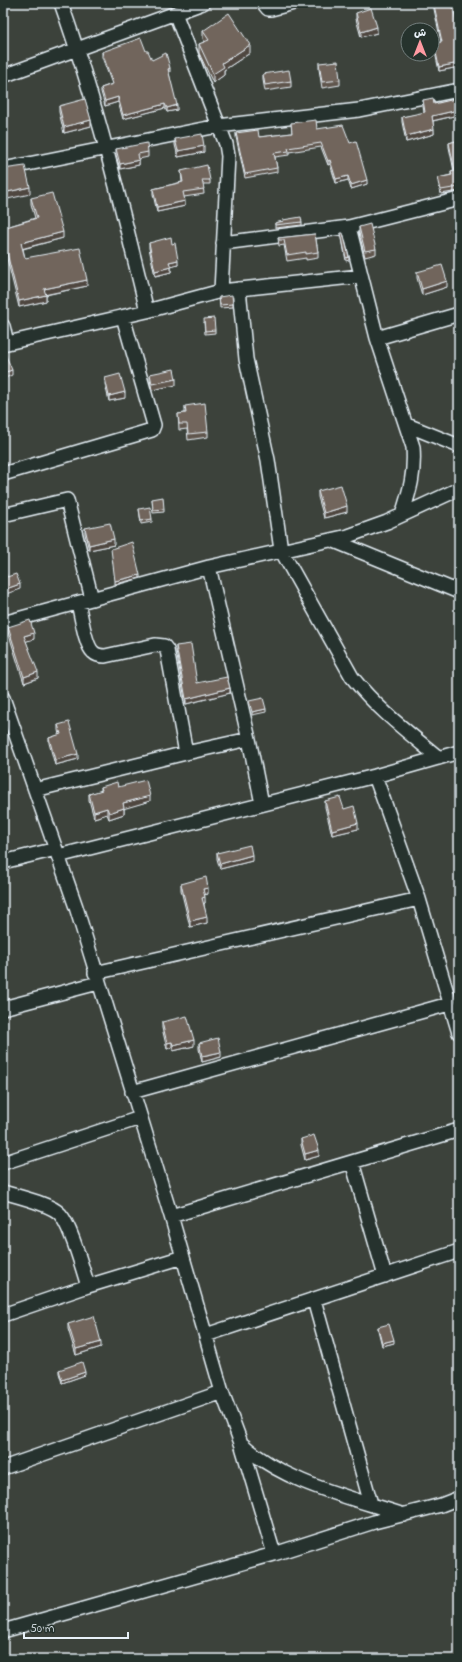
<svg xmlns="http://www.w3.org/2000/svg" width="462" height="1662" font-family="'Indie Flower','Playpen Sans Arabic',sans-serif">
<rect width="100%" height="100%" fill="#3c423b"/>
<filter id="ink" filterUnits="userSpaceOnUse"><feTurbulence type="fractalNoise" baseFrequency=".025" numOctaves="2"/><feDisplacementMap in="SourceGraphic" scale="8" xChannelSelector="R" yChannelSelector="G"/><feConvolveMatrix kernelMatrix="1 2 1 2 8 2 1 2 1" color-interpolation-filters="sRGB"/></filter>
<g filter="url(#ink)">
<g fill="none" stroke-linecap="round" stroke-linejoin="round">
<defs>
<path id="minor" d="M61 3C97 104 122 208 147 311
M263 3 268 9H271L294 3
M175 13 226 144 228 156 221 291
M3 76 203 3
M3 169 218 126 359 110 459 90
M349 227 377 338 413 447C415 474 410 490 402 515
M223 243 349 227 459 199
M239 289 246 359 268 460 281 550 352 677C377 709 409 733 439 758
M3 326 7 343
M377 338 459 314
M3 344 147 311 221 291 361 276
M407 425 459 446
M3 474 152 430 154 425 123 317
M3 515 67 500 92 599
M332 540 459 592
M209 567 249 739 262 804
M78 603C81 614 85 645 93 652 96 655 100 656 105 656L155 645 164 646 167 650 186 753
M3 623 209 567 348 536 387 522 459 489
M3 698 76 907 171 1216 222 1392 241 1443 274 1554
M375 776 419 899 459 1033
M35 790 186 753 249 739
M58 856 375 776 459 752
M3 862 56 849
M95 973 419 899
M3 1008 98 983
M132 1092 449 1004
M352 1162 385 1276
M3 1163 140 1118
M3 1192C17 1196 51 1204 60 1214 72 1228 82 1268 88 1286
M171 1216 459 1130
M314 1300 371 1504
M3 1315 88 1286 183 1257
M206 1335 459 1251
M241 1443C283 1483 350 1497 404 1515
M3 1468 222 1392
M3 1631 274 1554 374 1522 441 1505 459 1498"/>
</defs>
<!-- minor casing -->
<use href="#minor" stroke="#e8f1f8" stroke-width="16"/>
<!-- minor -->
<use href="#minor" stroke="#26332d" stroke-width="13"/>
</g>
<!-- wall -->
<path fill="#61574e" stroke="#e8f1f8" d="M332 3H347V4L333 7Z
M434 5 459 34V67L439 71 434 47V43L441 42 434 9Z
M356 13 377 33 361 37 356 19Z
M203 31 250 53 224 70V75L213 83 199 53V44L205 42 203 39Z
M146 51 152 60 170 72 169 73 177 110 167 112 165 108 123 119 118 102 105 106 101 92V88L112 84 102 57V52Z
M319 63 340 80V85L322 88 319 69Z
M263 74 291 81V87L265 91 263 80Z
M459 93V120L458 115 433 121 434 134 406 142 402 122V117L424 113 423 105V100L434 104 454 100V94Z
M59 106 91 126 64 133 59 112Z
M291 123 317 129 350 143 367 184 351 189 348 180 336 183 330 164 328 165 321 147 289 152V155L275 157 277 168V172L245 178 236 137V133L259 137 292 133Z
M175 139 204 152 178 157 175 145Z
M459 140V191L441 194 438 182V178L451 175V172L454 171 449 147V143Z
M116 149 148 152V157L139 159V165L120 169 116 155Z
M181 171 210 180V184H203L204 194 184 197 185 206 157 212 153 194V189L182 182Z
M31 198 63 238 23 249 25 258 87 286 46 295V301L19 307 3 243V228L35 218 31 204Z
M284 221 302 222V225L275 228V223Z
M359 227 376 249V254L365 257 359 233Z
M341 233 349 257V260L346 261Z
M315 234 318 252V258L306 260V258L287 261 284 245 279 246 278 238Z
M149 243 172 244 178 265 171 267V272L155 276 149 248Z
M417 272 447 287 422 295 417 278Z
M219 297 233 304V307L220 308Z
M204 322 215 330V333L205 334Z
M150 374 176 379V385L152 390 150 379Z
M105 378 125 398 109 401 105 384Z
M185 406 208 432V437L188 440 187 429 179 430 178 414 185 413Z
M318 491 347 512 324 518 318 497Z
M152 499 164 509V512L153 513Z
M139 509 152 519V522L141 524Z
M85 528 114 545 89 550 85 534Z
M8 627 34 639 26 641 38 678 24 683 8 632Z
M176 646 197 683 230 693 186 704 176 651Z
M58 725 78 759 55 765 49 743V738L59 735 58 730Z
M101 787H118L150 801 124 808V814L109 819 107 814 94 818 89 800V794L101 791Z
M325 801 344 809 358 829 332 835 325 807Z
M217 853 252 861 220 869 217 859Z
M181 884 208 894 204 895 205 903 204 904 207 923 190 927 181 890Z
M162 1022 194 1046 173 1051 172 1047 167 1049 162 1028Z
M199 1043 221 1057 202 1062 199 1049Z
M301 1139 319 1156 305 1160 301 1145Z
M68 1324 101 1347 76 1355 68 1329Z
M378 1327 394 1343 382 1346 378 1330Z
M59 1370 85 1375 62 1383 59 1373Z"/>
<!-- shaded-wall -->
<path fill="#4f4740" stroke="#e8f1f8" d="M377 27V33L361 37V32Z
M250 45V53L224 70V75L213 83V74L222 63Z
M459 63V67L439 71V67Z
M170 68V72L168 73V69Z
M118 97V102L105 106V101Z
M165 104V108L123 119V115Z
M177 105V110L167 112V108Z
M458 110V115L432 121V116Z
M91 120V126L64 133V127Z
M434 129V134L406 142V136Z
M204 146V152L178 157V151Z
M139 160V165L120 169V164Z
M330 160V164L328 165V161Z
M348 176V180L336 183V179Z
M367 180V184L351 189V185Z
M30 187V194L3 200V193Z
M185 201V206L157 212V207Z
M63 232V238L21 249V243Z
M178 260V265L169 267V262Z
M171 267V272L155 276V271Z
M87 280V286L44 295V289Z
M447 281V287L422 295V289Z
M46 295V301L19 307V301Z
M12 370V375L3 379V373Z
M125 392V398L109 401V396Z
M347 506V512L324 518V513Z
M114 539V545L89 550V545Z
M140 575V578L115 584V581Z
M20 584V589L3 595V590Z
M34 633V639L24 642V636Z
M38 672V678L24 683V677Z
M230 688V693L186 704V699Z
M266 709V712L252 715V712Z
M78 754V759L55 765V760Z
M150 796V801L123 809V803Z
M107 808V814L94 818V812Z
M124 808V814L109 819V813Z
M358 823V829L332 835V830Z
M252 855V861L220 869V864Z
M208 888V894L203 895V889Z
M205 897V903L202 904V898Z
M207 917V923L190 927V921Z
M194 1040V1046L173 1051V1045Z
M172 1042V1047L167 1049V1043Z
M221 1052V1057L202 1062V1056Z
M319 1150V1156L305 1160V1154Z
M394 1340V1343L382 1346V1343Z
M101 1342V1347L76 1355V1349Z
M85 1372V1375L62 1383V1380Z"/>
<!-- building -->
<path fill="#71655b" stroke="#e8f1f8" d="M441 3H452L459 34V63L439 67 434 43 442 42 434 5Z
M371 8 377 27 361 32 356 13Z
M229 13 250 45 222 63 224 67 213 74 199 44 209 40 203 31Z
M141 38 146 51H148L152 60 166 53 170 68 168 69 177 105 167 108 165 104 123 115 118 97 105 101 101 88 113 84 102 52Z
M338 61 340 80 322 82 319 63Z
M289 70 291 81 265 85 263 74Z
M459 93V115L458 110 432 116 434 129 406 136 402 117 425 112 423 100 433 98 434 104 455 99 454 94Z
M85 99 91 120 64 127 59 106Z
M316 120 317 129 343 125 350 143 356 141 367 180 351 185 348 176 336 179 330 160 328 161 321 143 288 148 289 151 274 153 277 168 245 174 236 133 258 130 259 137 292 133 291 123Z
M202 134 204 146 178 151 175 139Z
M459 140V187L441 190 438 178 452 175 451 172 455 171 449 143Z
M147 143 148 152 138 154 139 160 120 164 116 149Z
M207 165 210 180H202L204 189 183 192 185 201 157 207 153 189 183 182 181 171Z
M25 166 30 187 3 193V169Z
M52 193 63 232 21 243 25 258 80 248 87 280 44 289 46 295 19 301 3 237V228L37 218 31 198Z
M301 217 302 222 275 225V223L284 221 283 220Z
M370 224 376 249 365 251 359 227Z
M341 233H343L349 257 346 258Z
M315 234 318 252 306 254V252L287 255 284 240H279L278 238Z
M171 237 172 244 175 243 178 260 169 262 171 267 155 271 149 243Z
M442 265 447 281 422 289 417 272Z
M232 295 233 304 220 305 219 297Z
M214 318 215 330 205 331 204 319Z
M3 351H4L12 370 3 373Z
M174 369 176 379 152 384 150 374Z
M120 374 125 392 109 396 105 378Z
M205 403 208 432 188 434 187 424H179L178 414 186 413 185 406Z
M341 485 347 506 324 513 318 491Z
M163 497 164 509 153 510 152 499Z
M150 507 152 519 141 521 139 509Z
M110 523 114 539 89 545 85 528Z
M132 542 140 575 115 581 111 549Z
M6 574 7 577 16 574 20 584 3 590V576Z
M30 620 34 633 24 636 38 672 24 677 8 627Z
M191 644 197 683 227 677 230 688 186 699 176 646Z
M263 698 266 709 252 712 249 701Z
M69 722 78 754 55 760 49 738 61 734 58 725Z
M146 780 150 796 123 803 124 808 109 813 107 808 94 812 89 794 102 790 101 787 117 782 118 787Z
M340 797 344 809 354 806 358 823 332 830 325 801Z
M250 845 252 855 220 864 217 853Z
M206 877 208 888 203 889 205 897 202 898 207 917 190 921 181 884Z
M187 1016 194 1040 173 1045 172 1042 167 1043 162 1022Z
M218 1038 221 1052 202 1056 199 1043Z
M314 1135 319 1150 305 1154 301 1139Z
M94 1316 101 1342 76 1349 68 1324Z
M389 1324 394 1340 382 1343 378 1327Z
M82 1362 85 1372 62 1380 59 1370Z"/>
</g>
<!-- margin -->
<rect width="462" height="1662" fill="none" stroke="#26332d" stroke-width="16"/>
<rect x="8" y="8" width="446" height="1646" fill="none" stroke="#e8f1f8" stroke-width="1.5" filter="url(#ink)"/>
<!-- north arrow -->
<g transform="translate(420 42)"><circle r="19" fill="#26332d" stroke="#747f7e"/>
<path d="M0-3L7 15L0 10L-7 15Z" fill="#ff9aa2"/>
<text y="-6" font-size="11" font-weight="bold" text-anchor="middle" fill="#e8f1f8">ش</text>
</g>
<!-- scale -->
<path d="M24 1632v6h104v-6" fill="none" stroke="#e8f1f8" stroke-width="2"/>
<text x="30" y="1632" font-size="12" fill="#e8f1f8" stroke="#26332d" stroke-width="3" paint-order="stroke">50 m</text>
</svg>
